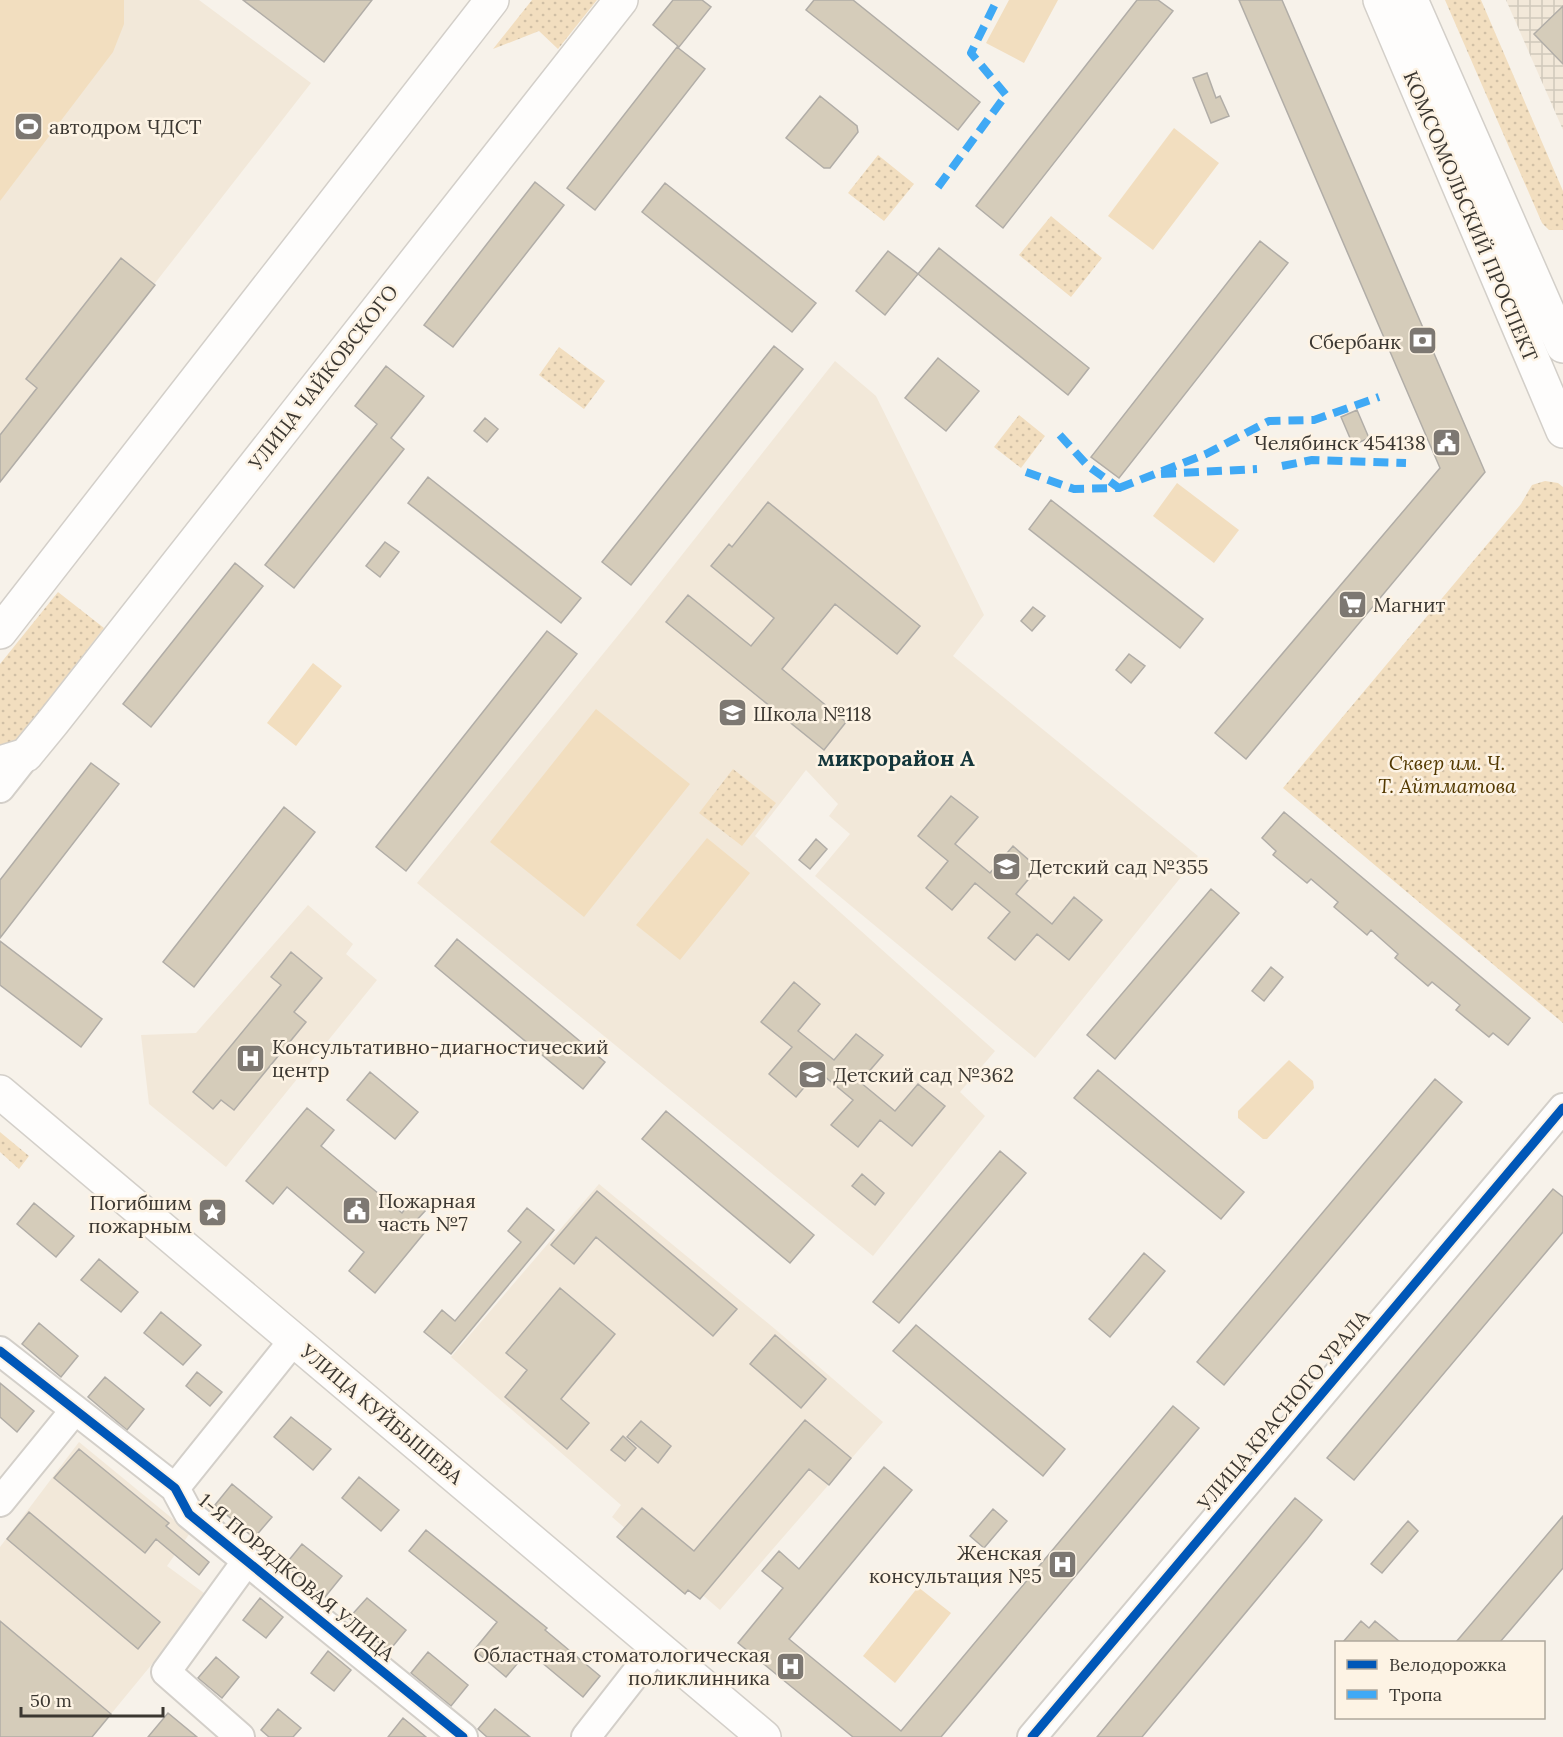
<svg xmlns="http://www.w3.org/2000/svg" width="1563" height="1737" font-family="Lora,serif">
<defs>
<pattern id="industrial-grid" width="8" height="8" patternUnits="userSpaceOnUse" patternTransform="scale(1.5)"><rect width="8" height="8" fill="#f2e8d9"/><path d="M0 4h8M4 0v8" fill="none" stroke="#d0c8bb"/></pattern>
<pattern id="green-dots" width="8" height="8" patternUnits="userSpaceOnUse" patternTransform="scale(1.5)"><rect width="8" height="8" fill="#f2debf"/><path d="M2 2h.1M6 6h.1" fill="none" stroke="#d0bfa5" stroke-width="1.8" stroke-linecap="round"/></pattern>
</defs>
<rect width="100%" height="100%" fill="#f7f2ea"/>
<!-- built -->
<path fill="#f2e8d9" d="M0 0H199L311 83 0 482Z
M835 361 876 396 984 615 953 656 1198 856 1035 1058 815 876 850 834 829 816 838 804 806 770 755 836 995 1051 960 1092 985 1116 873 1256 417 883 633 617Z
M308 905 353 944 346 954 377 980 226 1167 149 1104 141 1035 196 1033Z
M599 1184 775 1329 883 1422 720 1610 612 1517 621 1505 451 1357Z
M79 1442 190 1533 167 1566 208 1596 111 1714 0 1621V1547Z"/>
<!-- industrial -->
<path fill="url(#industrial-grid)" d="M1506 0H1563V130Z"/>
<!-- green -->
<path fill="url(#green-dots)" d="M532 0H597L558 49 539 31 493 49Z
M1445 0H1481L1563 191V230H1549L1542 223Z
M878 155 914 184 884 221 848 193Z
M1051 216 1102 258 1071 297 1019 255Z
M559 347 605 381 584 409 539 375Z
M1019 415 1045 436 1021 468 994 447Z
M1545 481 1558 483 1563 487V1023L1283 788 1521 504 1532 485Z
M58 592 104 628 15 743 0 747V664Z
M733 769 776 803 742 846 699 813Z
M0 1132 29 1156 19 1169 0 1152Z"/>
<!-- pitch -->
<path fill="#f2debf" d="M0 0H124V24L113 52 0 201Z
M1009 0H1058L1024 63 986 43Z
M1174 128 1219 163 1153 250 1108 216Z
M1177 483 1239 530 1214 563 1153 516Z
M313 663 342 686 296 746 267 723Z
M596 709 690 784 584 917 490 842Z
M707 838 750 873 680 960 636 925Z
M1289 1060 1313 1081 1314 1088 1267 1139H1263L1238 1118V1111Z
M918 1587 951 1613 895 1683 863 1656Z"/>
<!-- building -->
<path fill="#d5ccba" stroke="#b1ada7" stroke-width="1.5" d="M243 0H372L324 62Z
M673 0H702L711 7 679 47 653 25Z
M814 0H853L980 102 958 130 806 10Z
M1137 0H1158L1173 11 1003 228 976 206Z
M1239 0H1282L1485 472 1246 759 1215 733 1440 468Z
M1563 6V64L1534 34Z
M677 47 705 69 595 210 567 188Z
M1207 73 1216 98 1220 96 1229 116 1211 123 1193 78Z
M820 96 857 126 858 132 830 168H824L786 138Z
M535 182 564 205 453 347 424 325Z
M665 183 816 303 792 332 642 212Z
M1260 241 1288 263 1119 478 1091 457Z
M939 248 1089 368 1068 395 918 274Z
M888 251 918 274 885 315 856 291Z
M121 258 155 285 0 482V435L37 388 26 379Z
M774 346 803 369 631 585 602 562Z
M938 358 979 391 946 431 905 398Z
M386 366 424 396 391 438 404 449 294 588 265 565 377 424 355 406Z
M1357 410 1369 438 1353 445 1341 417Z
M485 418 498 429 487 442 474 431Z
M428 477 581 598 561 623 408 503Z
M1051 500 1203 619 1180 648 1029 529Z
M768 502 920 626 897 654 835 604 782 669 846 722 824 750 666 622 688 595 751 646 774 618 711 566 729 544 732 547Z
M385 542 399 552 380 577 366 566Z
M235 563 263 586 151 727 123 704Z
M1033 607 1045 616 1032 631 1021 621Z
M547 631 577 654 406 871 376 847Z
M1129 654 1145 666 1131 683 1116 670Z
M91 763 119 784 0 938V880Z
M951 796 978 817 955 844 990 873 1013 846 1038 868 1016 894 1052 924 1074 897 1102 920 1069 960 1037 934 1015 960 988 938 1010 912 975 883 952 910 926 888 948 861 918 836Z
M284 807 315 832 194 987 163 962Z
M1284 812 1530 1018 1508 1045 1493 1033 1489 1037 1456 1010 1460 1005 1432 982 1428 986 1395 958 1398 954 1371 930 1367 935 1334 907 1338 902 1311 879 1307 883 1273 855 1276 851 1262 838Z
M816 839 827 849 810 869 799 860Z
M1211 889 1239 913 1115 1059 1087 1035Z
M457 939 605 1062 583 1089 435 966Z
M0 941 102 1019 81 1047 0 985Z
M291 952 322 978 294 1012 306 1022 234 1110 221 1100 213 1109 193 1092 281 985 271 977Z
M1271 967 1283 977 1264 1001 1252 991Z
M794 982 820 1004 798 1031 834 1060 856 1034 883 1055 860 1082 895 1111 918 1084 945 1106 912 1146 880 1120 858 1147 831 1125 853 1100 818 1071 796 1097 769 1074 792 1047 761 1022Z
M1098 1070 1244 1192 1221 1219 1074 1098Z
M370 1072 418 1112 395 1139 347 1100Z
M1435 1079 1462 1102 1224 1385 1197 1362Z
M307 1108 334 1130 321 1146 402 1213 412 1200 425 1211 414 1223 425 1232 375 1293 349 1271 364 1252 287 1187 273 1204 246 1181Z
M666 1111 814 1235 790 1263 642 1139Z
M1000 1151 1026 1173 899 1323 873 1302Z
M862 1174 884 1193 875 1205 852 1186Z
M1553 1189 1563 1197V1232L1354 1480 1327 1458Z
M597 1191 737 1309 713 1336 596 1237 574 1264 551 1245Z
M34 1203 74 1236 56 1257 17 1224Z
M527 1208 554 1230 451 1354 424 1332 442 1310 455 1321 521 1242 508 1231Z
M1144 1253 1165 1271 1110 1337 1089 1319Z
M99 1259 138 1292 121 1312 81 1280Z
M560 1288 615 1334 561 1399 589 1423 567 1449 505 1397 527 1370 506 1353Z
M161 1312 201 1345 183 1365 144 1333Z
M39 1323 78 1356 61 1377 22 1344Z
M916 1325 1065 1449 1043 1476 893 1351Z
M775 1335 826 1379 801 1408 750 1364Z
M197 1372 222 1392 210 1406 186 1386Z
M105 1377 144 1409 127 1430 88 1397Z
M0 1383 34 1411 17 1432 0 1417Z
M1173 1406 1199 1428 941 1737H853L738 1643 783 1588 762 1571 779 1551 799 1569 884 1467 912 1490 789 1639 901 1731Z
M291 1417 331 1449 313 1470 274 1437Z
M805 1420 851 1458 829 1485 809 1469 700 1599 688 1590 685 1594 617 1537 642 1508 694 1551Z
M641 1421 671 1446 658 1463 627 1437Z
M623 1436 636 1448 625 1461 611 1450Z
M79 1449 169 1523 166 1526 209 1562 199 1575 156 1539 145 1553 54 1478Z
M359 1477 399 1510 381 1531 342 1498Z
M232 1484 272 1517 254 1538 215 1505Z
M1295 1498 1322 1520 1307 1539 1142 1737H1097Z
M993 1509 1007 1521 984 1548 970 1536Z
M29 1512 160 1622 138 1649 7 1539Z
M1563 1516V1568L1512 1628 1500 1642H1456Z
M1408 1521 1418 1531 1382 1573 1371 1564Z
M426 1530 547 1628 545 1630 600 1676 583 1697 528 1651 506 1677 474 1650 497 1622 409 1551Z
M302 1544 342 1576 325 1597 285 1565Z
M260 1598 283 1617 266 1638 243 1620Z
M367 1598 406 1630 389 1651 349 1618Z
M0 1621 111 1714 92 1737H0Z
M1361 1621 1369 1628 1375 1621 1400 1642H1343Z
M328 1651 351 1670 334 1691 311 1673Z
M428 1652 468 1685 451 1706 411 1673Z
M216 1657 239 1677 222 1698 198 1678Z
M278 1709 301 1728 293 1737H269L261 1730Z
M495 1709 530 1737H487L478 1729Z
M168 1713 197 1737H148Z
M403 1718 426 1737H388Z"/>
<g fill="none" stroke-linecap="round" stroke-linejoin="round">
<defs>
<path id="minor" d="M0 788 26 755
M0 1351 175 1488 189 1514 463 1737
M175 1488 285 1351
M0 1502 74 1411
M240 1737 166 1672 246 1562
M586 1737 647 1659
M1032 1737 1563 1108"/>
<path id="major" d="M1380 0 1563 431
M1411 0 1563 346
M0 632 492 0
M0 763 26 755 53 722 621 0
M0 1092 764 1737"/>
</defs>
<!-- minor casing -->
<use href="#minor" stroke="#d3cfc9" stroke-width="32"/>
<!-- major casing -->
<use href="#major" stroke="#d3cfc9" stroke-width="36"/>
<!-- minor -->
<use href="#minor" stroke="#fefdfc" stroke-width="28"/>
<!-- major -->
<use href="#major" stroke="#fefdfc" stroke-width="33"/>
<!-- quiet -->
<path stroke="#3fa9f5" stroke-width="8" stroke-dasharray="15 8" stroke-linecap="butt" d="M938 187 1006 95 971 53 997 0
M1282 466 1312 460 1406 463
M1026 472 1074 489 1119 488 1088 466 1057 432
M1161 474 1257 469
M1119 488 1206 454 1269 421 1314 420 1379 397"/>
<defs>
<path id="cycleway" d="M0 1351 175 1488 189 1514 463 1737
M1032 1737 1563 1108"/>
</defs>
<!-- cycleway casing -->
<use href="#cycleway" stroke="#fdf3e4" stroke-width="13"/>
<!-- cycleway -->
<use href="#cycleway" stroke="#0057b8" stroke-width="9"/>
</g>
<!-- icons -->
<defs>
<symbol id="stadium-square" viewBox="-11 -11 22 22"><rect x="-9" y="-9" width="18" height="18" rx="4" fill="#7d7872" stroke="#fdf3e4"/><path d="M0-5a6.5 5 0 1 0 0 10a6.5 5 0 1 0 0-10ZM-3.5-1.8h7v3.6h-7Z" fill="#fff"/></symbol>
<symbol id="bank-square" viewBox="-11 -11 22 22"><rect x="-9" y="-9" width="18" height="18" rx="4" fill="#7d7872" stroke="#fdf3e4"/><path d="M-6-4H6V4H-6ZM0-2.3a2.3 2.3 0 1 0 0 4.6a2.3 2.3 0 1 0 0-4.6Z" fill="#fff"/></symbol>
<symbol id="civic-square" viewBox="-11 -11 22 22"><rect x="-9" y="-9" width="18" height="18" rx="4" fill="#7d7872" stroke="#fdf3e4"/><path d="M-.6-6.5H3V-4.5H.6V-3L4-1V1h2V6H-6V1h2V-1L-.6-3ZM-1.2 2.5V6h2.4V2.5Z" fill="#fff"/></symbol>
<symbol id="supermarket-square" viewBox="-11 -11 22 22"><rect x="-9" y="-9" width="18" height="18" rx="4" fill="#7d7872" stroke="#fdf3e4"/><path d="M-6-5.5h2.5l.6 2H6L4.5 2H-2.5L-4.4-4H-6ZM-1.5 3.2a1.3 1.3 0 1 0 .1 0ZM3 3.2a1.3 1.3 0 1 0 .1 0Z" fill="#fff"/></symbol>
<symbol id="school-square" viewBox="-11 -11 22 22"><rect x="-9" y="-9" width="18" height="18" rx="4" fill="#7d7872" stroke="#fdf3e4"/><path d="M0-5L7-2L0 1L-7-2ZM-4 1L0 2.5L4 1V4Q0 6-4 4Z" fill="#fff"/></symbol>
<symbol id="hospital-square" viewBox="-11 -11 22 22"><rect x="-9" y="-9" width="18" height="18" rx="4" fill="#7d7872" stroke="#fdf3e4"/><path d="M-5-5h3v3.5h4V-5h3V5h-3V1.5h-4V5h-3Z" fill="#fff"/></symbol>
<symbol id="sight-square" viewBox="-11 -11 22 22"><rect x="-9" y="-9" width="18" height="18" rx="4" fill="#7d7872" stroke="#fdf3e4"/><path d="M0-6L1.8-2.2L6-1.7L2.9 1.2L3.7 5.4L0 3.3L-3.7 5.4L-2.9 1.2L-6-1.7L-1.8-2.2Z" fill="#fff"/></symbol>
</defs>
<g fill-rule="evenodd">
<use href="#stadium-square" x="12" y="110" width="33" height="33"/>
<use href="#bank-square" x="1406" y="324" width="33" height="33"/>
<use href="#civic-square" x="1430" y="426" width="33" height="33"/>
<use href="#supermarket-square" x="1336" y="588" width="33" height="33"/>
<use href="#school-square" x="716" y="696" width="33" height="33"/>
<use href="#school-square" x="990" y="850" width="33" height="33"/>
<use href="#hospital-square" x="234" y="1042" width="33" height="33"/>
<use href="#school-square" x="796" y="1058" width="33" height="33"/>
<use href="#civic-square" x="340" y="1194" width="33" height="33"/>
<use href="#sight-square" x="196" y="1196" width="33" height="33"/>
<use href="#hospital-square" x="1046" y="1548" width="33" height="33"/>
<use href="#hospital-square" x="774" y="1650" width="33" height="33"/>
</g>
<g text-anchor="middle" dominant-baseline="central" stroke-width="5" stroke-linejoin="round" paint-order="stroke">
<!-- poi labels -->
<g font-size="20" fill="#3b3731" stroke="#fdf3e4" text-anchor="start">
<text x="49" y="126">автодром ЧДСТ</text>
<text x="1401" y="341" text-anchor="end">Сбербанк</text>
<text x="1426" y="442" text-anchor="end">Челябинск 454138</text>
<text x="1373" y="604">Магнит</text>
<text x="753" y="713">Школа №118</text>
<text x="1028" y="866">Детский сад №355</text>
<text x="272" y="1046">Консультативно-диагностический<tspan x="272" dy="23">центр</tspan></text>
<text x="833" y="1074">Детский сад №362</text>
<text x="378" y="1200">Пожарная<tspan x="378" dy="23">часть №7</tspan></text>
<text x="192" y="1202" text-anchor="end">Погибшим<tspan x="192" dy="23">пожарным</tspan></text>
<text x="1042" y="1552" text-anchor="end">Женская<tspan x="1042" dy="23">консультация №5</tspan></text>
<text x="770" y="1654" text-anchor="end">Областная стоматологическая<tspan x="770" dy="23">поликлинника</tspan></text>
</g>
<!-- street labels -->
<g font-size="20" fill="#3b3731" stroke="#fdf3e4">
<text transform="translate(1471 216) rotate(67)">КОМСОМОЛЬСКИЙ ПРОСПЕКТ</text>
<text transform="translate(323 377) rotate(-52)">УЛИЦА ЧАЙКОВСКОГО</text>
<text transform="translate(1283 1410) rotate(-50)">УЛИЦА КРАСНОГО УРАЛА</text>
<text transform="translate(382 1414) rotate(40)">УЛИЦА КУЙБЫШЕВА</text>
<text transform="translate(297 1577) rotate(40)">1-Я ПОРЯДКОВАЯ УЛИЦА</text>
</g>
<!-- park labels -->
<g font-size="20" font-style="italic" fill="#533900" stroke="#fdf3e4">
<text x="1447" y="762">Сквер им. Ч.<tspan x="1447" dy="23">Т. Айтматова</tspan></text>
</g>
<!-- quarter labels -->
<g font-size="22" font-weight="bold" fill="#14363b" stroke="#fdf3e4">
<text x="896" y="758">микрорайон А</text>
</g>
</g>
<!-- legend -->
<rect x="1335" y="1641" width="210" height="78" fill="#fdf3e4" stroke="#afa89c" stroke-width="1.5"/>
<rect x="1347" y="1660" width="30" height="9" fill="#0057b8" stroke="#afa89c" stroke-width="1.5"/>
<text x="1389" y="1671" font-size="18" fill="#3b3731">Велодорожка</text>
<rect x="1347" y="1690" width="30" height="9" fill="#3fa9f5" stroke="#afa89c" stroke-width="1.5"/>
<text x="1389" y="1701" font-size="18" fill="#3b3731">Тропа</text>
<!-- scale -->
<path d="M21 1707v9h142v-9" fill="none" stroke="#3b3731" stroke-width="3"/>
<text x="30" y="1707" font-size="18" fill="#3b3731" stroke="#fdf3e4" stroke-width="4.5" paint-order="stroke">50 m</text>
</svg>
